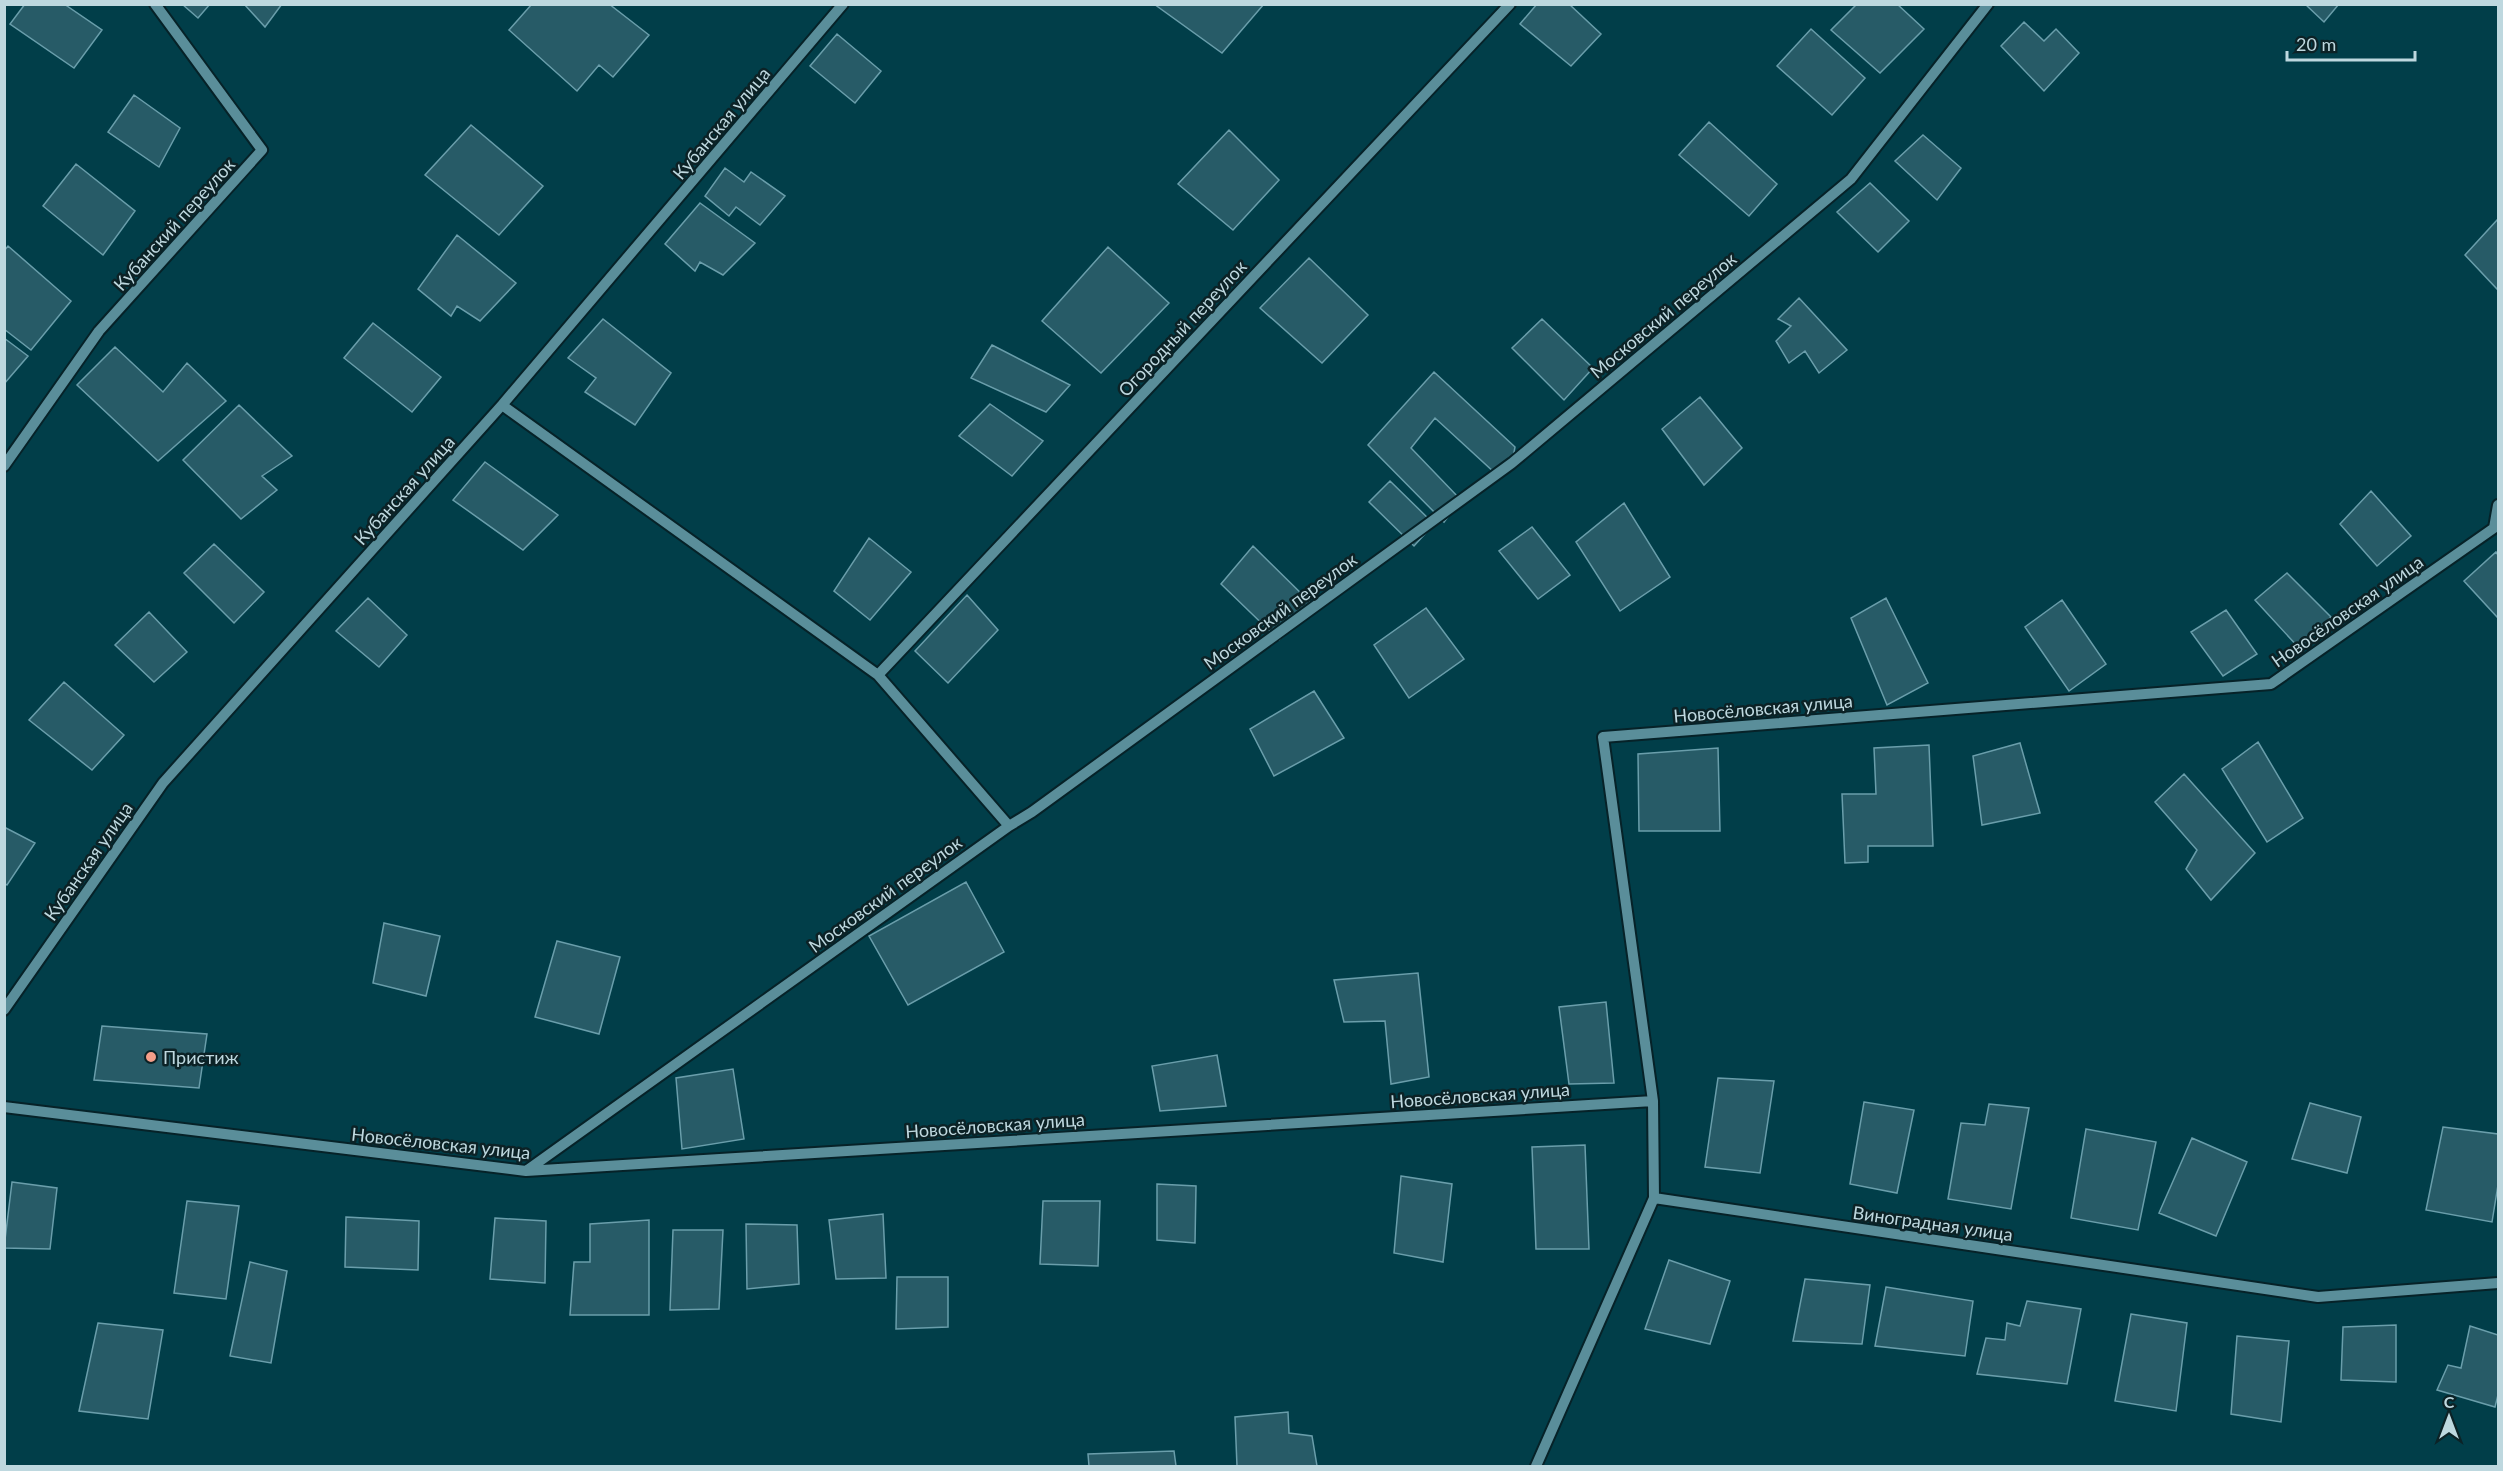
<svg xmlns="http://www.w3.org/2000/svg" width="2503" height="1471" font-family="Lato,sans-serif">
<rect width="100%" height="100%" fill="#013e49"/>
<!-- building -->
<path fill="#275b67" stroke="#6a9eab" stroke-width="1.5" d="M25 4H64L102 30 74 68 10 24Z
M182 4H210L198 18Z
M244 4H282L265 27Z
M532 4H609L649 35 613 77 599 65 577 91 509 30Z
M1154 4H1264L1222 53Z
M1537 4H1569L1601 34 1571 66 1520 24Z
M1857 4H1897L1924 29 1880 73 1831 30Z
M2305 4H2339L2324 22Z
M2024 22 2044 41 2056 29 2079 53 2044 91 2001 46Z
M1811 29 1865 78 1832 115 1777 66Z
M837 34 881 71 855 103 810 66Z
M134 95 180 128 159 167 108 132Z
M1709 122 1777 184 1749 216 1679 155Z
M471 125 543 186 499 235 425 175Z
M1229 130 1279 180 1233 230 1178 184Z
M1923 135 1961 168 1937 200 1895 161Z
M76 164 135 211 103 255 43 206Z
M725 168 744 182 751 172 785 196 760 225 736 207 729 216 705 196Z
M1870 183 1909 221 1878 252 1837 212Z
M700 203 755 243 723 275 700 262 695 271 665 244Z
M2498 219V290L2465 255Z
M457 235 516 283 480 321 457 306 451 316 418 289Z
M8 246 71 301 31 350 4 329V251Z
M1108 247 1169 303 1101 373 1042 321Z
M1309 258 1368 315 1322 363 1260 308Z
M1799 298 1847 350 1819 373 1805 351 1789 363 1776 341 1791 326 1778 319Z
M603 319 671 373 635 425 585 392 596 378 568 358Z
M1542 319 1593 368 1564 400 1512 348Z
M373 323 441 377 412 412 344 358Z
M4 338 28 356 4 384Z
M992 345 1070 385 1046 412 971 378Z
M115 347 163 392 187 363 226 401 158 461 77 385Z
M1434 372 1515 447 1512 463 1495 473 1435 418 1411 448 1461 500 1444 522 1368 445Z
M1700 397 1742 448 1704 485 1662 429Z
M990 404 1043 441 1012 476 959 436Z
M239 405 292 456 262 476 277 490 241 519 183 460Z
M485 462 558 515 523 550 453 500Z
M1390 481 1434 524 1414 546 1369 502Z
M2371 491 2411 536 2377 566 2340 524Z
M1624 503 1670 577 1620 611 1576 542Z
M1532 527 1570 575 1538 599 1499 551Z
M869 538 911 572 870 620 834 591Z
M214 544 264 592 234 623 184 573Z
M1253 546 1316 608 1279 640 1221 584Z
M2496 552 2498 555V618L2464 581Z
M2287 573 2331 617 2299 648 2255 600Z
M967 595 998 630 948 683 915 651Z
M368 598 407 635 379 667 336 631Z
M1886 598 1928 683 1887 705 1851 618Z
M2062 600 2106 664 2069 691 2025 627Z
M1426 608 1464 659 1409 698 1374 645Z
M2226 610 2257 654 2223 676 2191 632Z
M149 612 187 652 154 682 115 645Z
M64 682 124 735 92 770 29 720Z
M1314 691 1344 738 1274 776 1250 729Z
M2258 742 2303 818 2267 842 2222 769Z
M2020 743 2040 813 1982 825 1973 756Z
M1929 745 1933 846H1868V862L1845 863 1842 794H1876L1874 748Z
M1718 748 1720 831H1639L1638 754Z
M2184 774 2255 853 2211 900 2186 869 2197 850 2155 802Z
M4 827 35 843 7 885 4 883Z
M966 882 1004 952 908 1005 869 936Z
M384 923 440 936 426 996 373 983Z
M557 941 620 957 599 1034 535 1017Z
M1418 973 1429 1077 1391 1084 1385 1021 1344 1022 1334 980Z
M1606 1002 1614 1083 1569 1084 1559 1007Z
M102 1026 207 1034 199 1088 94 1080Z
M1217 1055 1226 1106 1160 1111 1152 1066Z
M733 1069 744 1139 682 1149 676 1078Z
M1718 1078 1774 1081 1760 1173 1705 1167Z
M1864 1102 1914 1110 1897 1193 1850 1184Z
M2310 1103 2361 1117 2347 1173 2292 1159Z
M1989 1104 2029 1108 2011 1209 1948 1199 1961 1123 1985 1125Z
M2443 1127 2498 1134V1185L2492 1222 2426 1210Z
M2086 1129 2156 1142 2138 1230 2071 1218Z
M2192 1138 2247 1162 2216 1236 2159 1213Z
M1585 1145 1589 1249H1536L1532 1147Z
M1401 1176 1452 1184 1443 1262 1394 1253Z
M12 1182 57 1188 50 1249 4 1248Z
M1157 1184 1196 1186 1195 1243 1157 1240Z
M187 1201 239 1206 226 1299 174 1293Z
M1043 1201H1100L1098 1266 1040 1264Z
M883 1214 886 1278 836 1279 829 1220Z
M346 1217 419 1221 418 1270 345 1267Z
M495 1218 546 1221 545 1283 490 1279Z
M649 1220V1315H570L574 1262H590V1224Z
M746 1224 797 1225 799 1284 747 1289Z
M673 1230H723L719 1309 670 1310Z
M1669 1260 1730 1281 1710 1344 1645 1329Z
M250 1262 287 1271 271 1363 230 1356Z
M897 1277H948V1327L896 1329Z
M1805 1279 1870 1285 1862 1344 1793 1341Z
M1886 1287 1973 1301 1965 1356 1875 1346Z
M2027 1301 2081 1309 2067 1384 1977 1374 1986 1338 2005 1340 2007 1323 2020 1326Z
M2131 1314 2187 1323 2176 1411 2115 1401Z
M98 1323 163 1330 148 1419 79 1411Z
M2396 1325V1382L2341 1380 2343 1327Z
M2470 1326 2498 1335V1395L2495 1407 2437 1390 2448 1365 2461 1368Z
M2237 1336 2289 1341 2281 1422 2231 1414Z
M1288 1412 1289 1433 1312 1436 1317 1466H1237L1235 1417Z
M1174 1451 1176 1466H1089L1088 1454Z"/>
<g fill="none" stroke-linecap="round" stroke-linejoin="round">
<defs>
<path id="minor" d="M502 405 878 675 1009 826
M4 466 99 331 262 150 155 4
M2494 528 2498 505
M878 675 1510 4
M4 1010 163 783 502 405 843 4
M4 1107 526 1171 1653 1101 1603 737 2271 684 2494 528
M526 1171 1009 826 1032 812 1512 463 1851 179 1988 4
M1654 1198 2318 1297 2498 1283
M1536 1466 1654 1198 1653 1101"/>
</defs>
<!-- minor casing -->
<use href="#minor" stroke="#062228" stroke-width="14"/>
<!-- minor -->
<use href="#minor" stroke="#5a8e9a" stroke-width="10"/>
</g>
<!-- markers -->
<circle fill="#f49e89" stroke="#0c2226" stroke-width="2" cx="151" cy="1057" r="6"/>
<g text-anchor="middle" dominant-baseline="central" stroke-width="5" stroke-linejoin="round" paint-order="stroke">
<!-- street labels -->
<g font-size="18" fill="#bed8df" stroke="#0c2226">
<text transform="translate(721 123) rotate(-50)">Кубанская улица</text>
<text transform="translate(174 224) rotate(-48)">Кубанский переулок</text>
<text transform="translate(1663 315) rotate(-40)">Московский переулок</text>
<text transform="translate(1182 328) rotate(-47)">Огородный переулок</text>
<text transform="translate(404 490) rotate(-48)">Кубанская улица</text>
<text transform="translate(1280 611) rotate(-36)">Московский переулок</text>
<text transform="translate(2347 611) rotate(-35)">Новосёловская улица</text>
<text transform="translate(1763 708) rotate(-5)">Новосёловская улица</text>
<text transform="translate(88 861) rotate(-55)">Кубанская улица</text>
<text transform="translate(885 894) rotate(-36)">Московский переулок</text>
<text transform="translate(1480 1095) rotate(-4)">Новосёловская улица</text>
<text transform="translate(995 1125) rotate(-4)">Новосёловская улица</text>
<text transform="translate(441 1143) rotate(6)">Новосёловская улица</text>
<text transform="translate(1933 1223) rotate(8)">Виноградная улица</text>
</g>
<!-- poi labels -->
<g font-size="18" fill="#bed8df" stroke="#0c2226" text-anchor="start">
<text x="163" y="1057">Пристиж</text>
</g>
</g>
<!-- border -->
<rect width="2503" height="1471" fill="none" stroke="#bed8df" stroke-width="12"/>
<!-- north arrow -->
<g transform="translate(2449 1417)" stroke="#0c2226" stroke-width="4.5" paint-order="stroke">
<path d="M0-4.5L10 22L0 15L-10 22Z" fill="#bed8df"/>
<text y="-9" font-size="16" font-weight="bold" text-anchor="middle" fill="#bed8df">С</text>
</g>
<!-- scale -->
<path d="M2287 51v9h128v-9" fill="none" stroke="#bed8df" stroke-width="3"/>
<text x="2296" y="51" font-size="18" fill="#bed8df" stroke="#0c2226" stroke-width="4.5" paint-order="stroke">20 m</text>
</svg>
